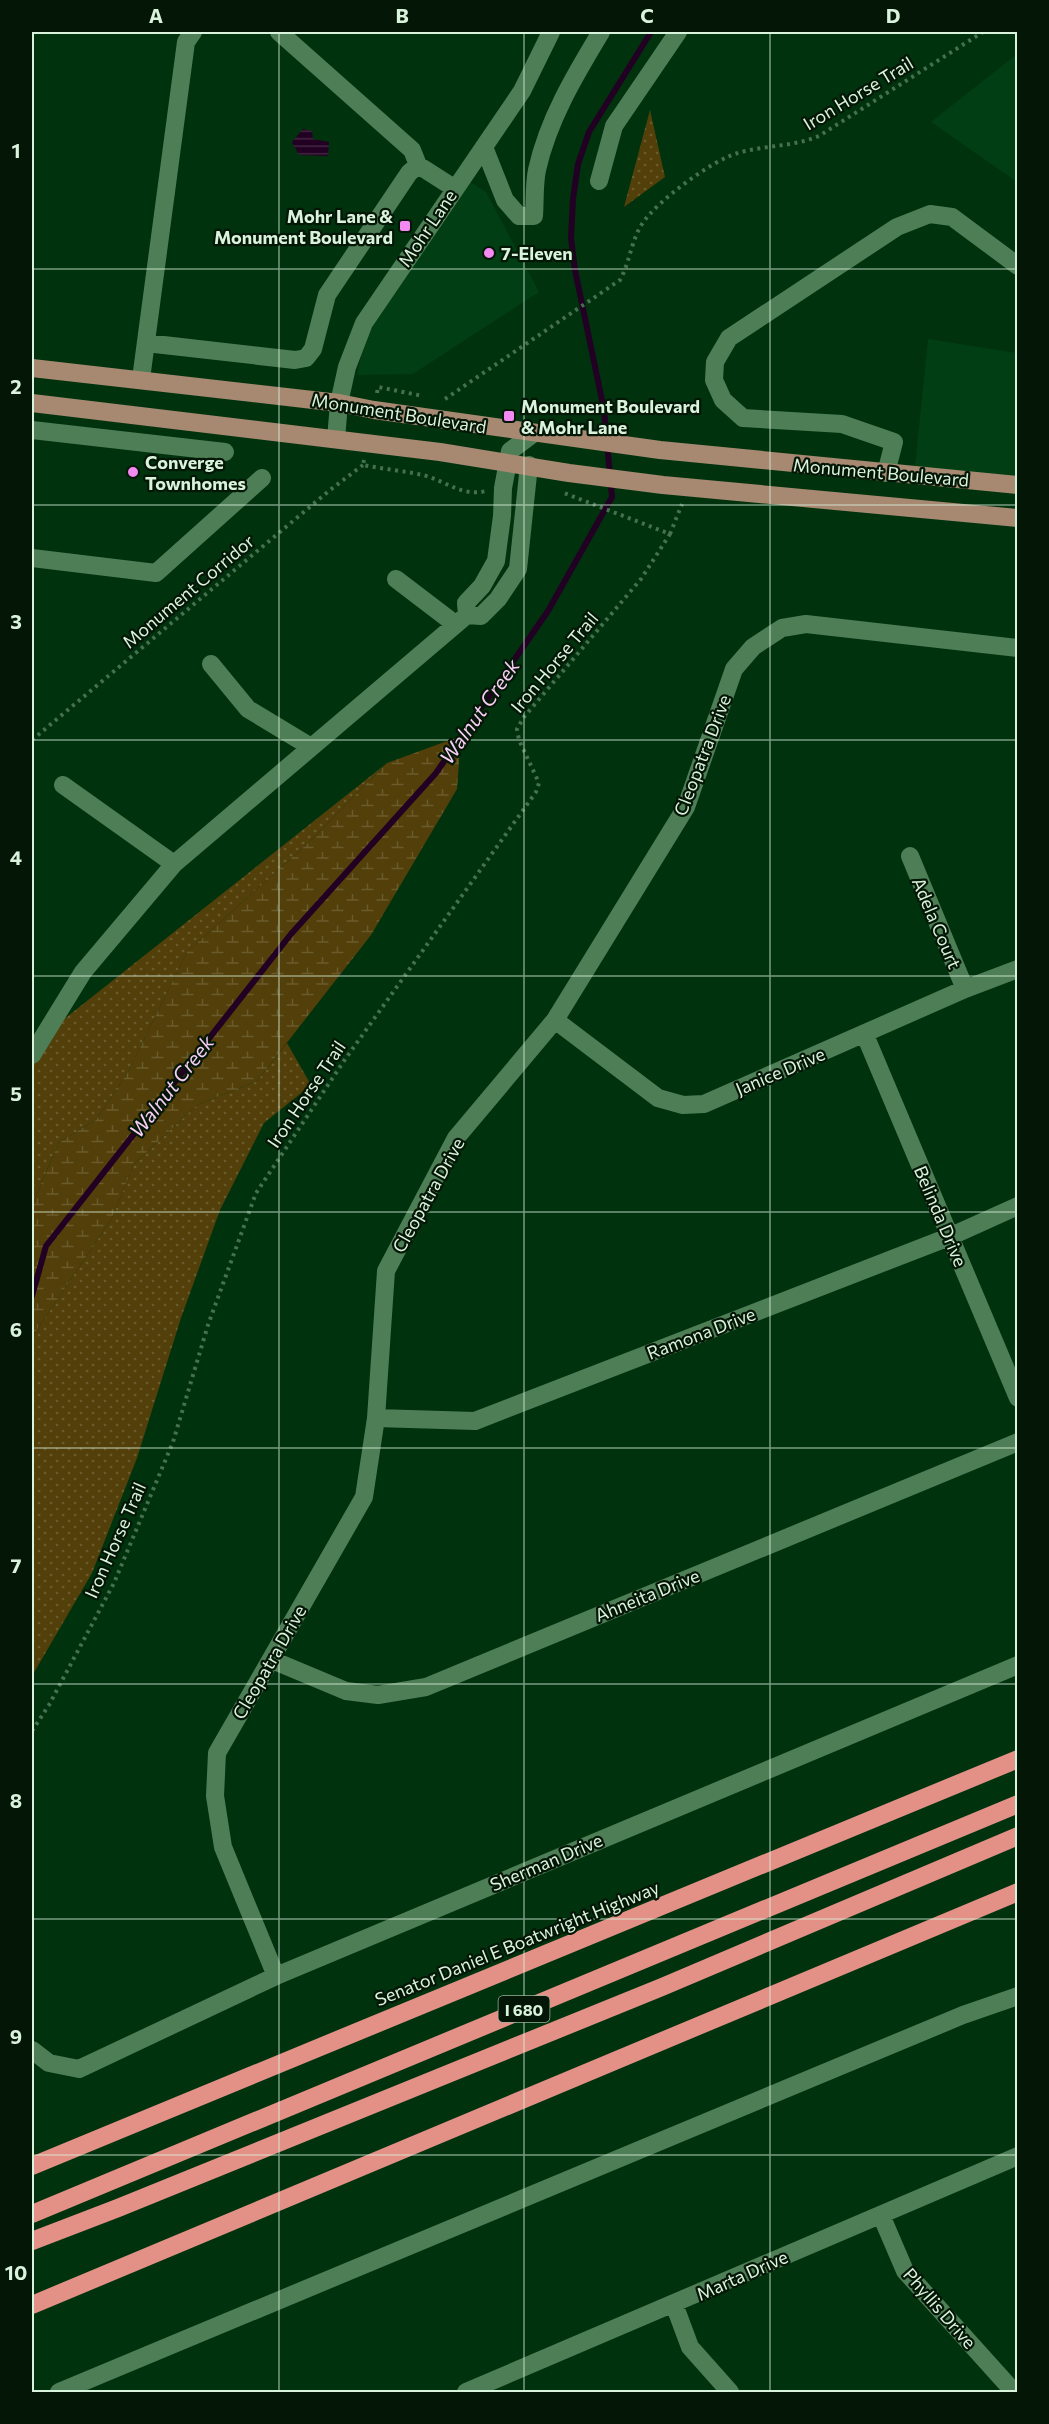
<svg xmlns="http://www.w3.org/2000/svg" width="1049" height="2424" font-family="Commissioner,sans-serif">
<defs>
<pattern id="grass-dots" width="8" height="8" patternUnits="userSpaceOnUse" patternTransform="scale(1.5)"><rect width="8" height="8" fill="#523f09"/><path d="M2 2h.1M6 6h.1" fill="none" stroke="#6a5b2c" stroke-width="1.8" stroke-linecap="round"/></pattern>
<pattern id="wetland-marsh" width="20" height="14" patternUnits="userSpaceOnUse" patternTransform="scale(1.5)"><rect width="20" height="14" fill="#523f09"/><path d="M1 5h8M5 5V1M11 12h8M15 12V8" fill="none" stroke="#6a5b2c"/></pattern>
<pattern id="water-rules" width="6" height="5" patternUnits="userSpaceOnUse" patternTransform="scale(1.5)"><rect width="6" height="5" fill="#220023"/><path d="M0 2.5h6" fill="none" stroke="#422642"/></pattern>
</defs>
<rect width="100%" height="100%" fill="#00320e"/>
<!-- built -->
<path fill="#013e13" d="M1017 54V182L931 122Z
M467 180 486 192 539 292 413 374 357 375 361 356 380 308Z
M928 339 1017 353V485L914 476Z"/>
<!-- grass -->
<path fill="url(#grass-dots)" d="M650 110 665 177 624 207Z
M387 763 308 843 187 952 128 1072 96 1120 59 1142 32 1205V1055L44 1035Z
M287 1043 311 1085 264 1123 220 1210 181 1318 137 1458 92 1573 32 1676V1337L112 1218 134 1164 197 1105 257 1081Z"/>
<!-- wetland -->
<path fill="url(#wetland-marsh)" d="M461 736 457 789 371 935 257 1081 197 1105 134 1164 112 1218 32 1337V1205L59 1142 96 1120 128 1072 187 952 308 843 387 763Z"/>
<!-- water -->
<path fill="url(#water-rules)" d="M303 129 312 131 313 139 329 142 328 156 299 155 292 142Z"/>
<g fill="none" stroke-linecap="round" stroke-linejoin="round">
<!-- stream -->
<path stroke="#220023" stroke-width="6" d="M32 1296 46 1246 291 934 436 773 548 611 612 497 604 410 575 270 571 238 573 199 578 164 589 132 651 32"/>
<!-- path -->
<path stroke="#467050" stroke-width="4" stroke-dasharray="3 4.5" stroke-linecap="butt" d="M377 393 378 387 423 396
M445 399 620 280C630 262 631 241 642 224 656 202 712 160 738 153 765 145 793 147 819 136L983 32
M364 460 363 465C383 469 404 471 423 475 446 481 462 497 486 491
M670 534 682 504
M32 740 330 490 363 465
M32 1731 49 1705 114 1583 173 1442 208 1325 256 1193 346 1058 536 792 539 783 519 740 517 729 524 717 641 579 670 534 564 493"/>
<!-- minor -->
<path stroke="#4e7e55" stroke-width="18" d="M279 32 412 150 418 165
M484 147 505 200 519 216H534C535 201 534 185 537 170 548 120 575 75 601 32
M599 181 614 126 678 32
M146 343 295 360 306 358 313 349 327 295 409 173 418 165 454 188
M141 379 186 42 193 32
M32 430 225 452
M336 439 339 403 347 367 364 323 522 91 551 32
M886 473 894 442 842 424 743 418 723 400 714 380 715 362 729 338 897 227 930 214 952 217 1018 266
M32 558 156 573 262 478
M396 579 455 624
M467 615 466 603 482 586 496 561 502 516 503 488 510 451 534 433
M211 664 248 709 311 747
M63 785 174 864
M910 856 965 989
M555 1020 658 1098 683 1105 704 1104 965 989 1018 969
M865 1035 1018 1398
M32 1055 83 972 174 864 467 615 481 616 498 599 518 569 529 465
M376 1418 475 1421 949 1237 1018 1206
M272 1660 346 1691 378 1695 426 1687 1018 1442
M276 1976 223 1847 215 1796 217 1753 364 1497 376 1418 386 1271 456 1138 555 1020 686 807 734 669 753 647 782 628 806 624 1018 648
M32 2050 49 2063 79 2069 276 1976 1018 1665
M881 2215 905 2271 1014 2392
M674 2304 690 2347 730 2392
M59 2392 963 2015 1018 1996
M466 2392 1018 2156"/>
<!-- major -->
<path stroke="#a78972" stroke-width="18" d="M32 368 339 403 374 410 660 450 1018 485
M32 403 440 452 569 473 663 485 1018 518"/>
<!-- highway -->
<path stroke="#e39186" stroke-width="18" d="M32 2166 1018 1759
M32 2214 1018 1804
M32 2241 118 2208 662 1987 1018 1836
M32 2305 1018 1892"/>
</g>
<!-- grid -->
<path fill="none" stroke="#daf3dc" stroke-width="1.5" stroke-opacity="0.55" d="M279 32V2392M524 32V2392M770 32V2392M32 269H1018M32 505H1018M32 740H1018M32 976H1018M32 1212H1018M32 1448H1018M32 1684H1018M32 1919H1018M32 2155H1018"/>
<!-- markers -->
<g fill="#f38af1" stroke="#041606" stroke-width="2">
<rect x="399" y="220" width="12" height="12" rx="3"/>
<circle cx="489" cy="253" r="6"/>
<rect x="503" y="410" width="12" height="12" rx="3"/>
<circle cx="133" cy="472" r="6"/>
</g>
<g text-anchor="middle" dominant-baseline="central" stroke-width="4.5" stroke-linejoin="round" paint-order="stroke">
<!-- shield labels -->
<rect fill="#041606" stroke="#9ab19c" stroke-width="1.5" x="498.5" y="1996" width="51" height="26" rx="4.5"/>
<g font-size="16" font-weight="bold" fill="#daf3dc">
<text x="524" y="2009">I 680</text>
</g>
<!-- street labels -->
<g font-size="18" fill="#daf3dc" stroke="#041606">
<text transform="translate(858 93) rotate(-31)">Iron Horse Trail</text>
<text transform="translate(427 228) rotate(-56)">Mohr Lane</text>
<text transform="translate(399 413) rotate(9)">Monument Boulevard</text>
<text transform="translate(881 472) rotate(5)">Monument Boulevard</text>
<text transform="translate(188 591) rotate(-40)">Monument Corridor</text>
<text transform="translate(554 662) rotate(-50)">Iron Horse Trail</text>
<text transform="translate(702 755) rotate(-69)">Cleopatra Drive</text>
<text transform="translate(937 923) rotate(67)">Adela Court</text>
<text transform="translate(780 1071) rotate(-23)">Janice Drive</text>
<text transform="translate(306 1094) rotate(-56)">Iron Horse Trail</text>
<text transform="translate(428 1195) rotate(-61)">Cleopatra Drive</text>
<text transform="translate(941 1216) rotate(67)">Belinda Drive</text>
<text transform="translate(701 1333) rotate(-21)">Ramona Drive</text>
<text transform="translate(115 1540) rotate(-66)">Iron Horse Trail</text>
<text transform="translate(647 1595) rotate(-22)">Ahneita Drive</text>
<text transform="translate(269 1662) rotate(-60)">Cleopatra Drive</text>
<text transform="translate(546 1862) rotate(-23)">Sherman Drive</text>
<text transform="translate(517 1943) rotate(-22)">Senator Daniel E Boatwright Highway</text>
<text transform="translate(742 2275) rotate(-24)">Marta Drive</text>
<text transform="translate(940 2308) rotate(49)">Phyllis Drive</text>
</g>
<!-- poi labels -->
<g font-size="18" font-weight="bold" fill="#daf3dc" stroke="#041606" text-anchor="start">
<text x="393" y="216" text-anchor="end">Mohr Lane &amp;<tspan x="393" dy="21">Monument Boulevard</tspan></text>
<text x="501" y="253">7-Eleven</text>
<text x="521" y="406">Monument Boulevard<tspan x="521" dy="21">&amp; Mohr Lane</tspan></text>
<text x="145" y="462">Converge<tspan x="145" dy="21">Townhomes</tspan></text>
</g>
<!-- water labels -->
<g font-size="20" font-style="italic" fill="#f9cff7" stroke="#041606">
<text transform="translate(479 711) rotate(-55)">Walnut Creek</text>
<text transform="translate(171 1086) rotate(-52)">Walnut Creek</text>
</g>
</g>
<!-- border -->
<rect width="1049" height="2424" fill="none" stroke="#041606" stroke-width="66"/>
<rect x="33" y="33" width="983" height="2358" fill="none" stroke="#daf3dc" stroke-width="2"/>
<g font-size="20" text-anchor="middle" font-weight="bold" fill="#daf3dc">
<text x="156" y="23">A</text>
<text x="402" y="23">B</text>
<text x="647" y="23">C</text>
<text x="893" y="23">D</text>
<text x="16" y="158">1</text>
<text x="16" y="394">2</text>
<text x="16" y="629">3</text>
<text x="16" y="865">4</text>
<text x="16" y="1101">5</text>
<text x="16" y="1337">6</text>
<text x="16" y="1573">7</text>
<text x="16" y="1808">8</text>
<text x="16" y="2044">9</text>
<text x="16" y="2280">10</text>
</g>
</svg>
